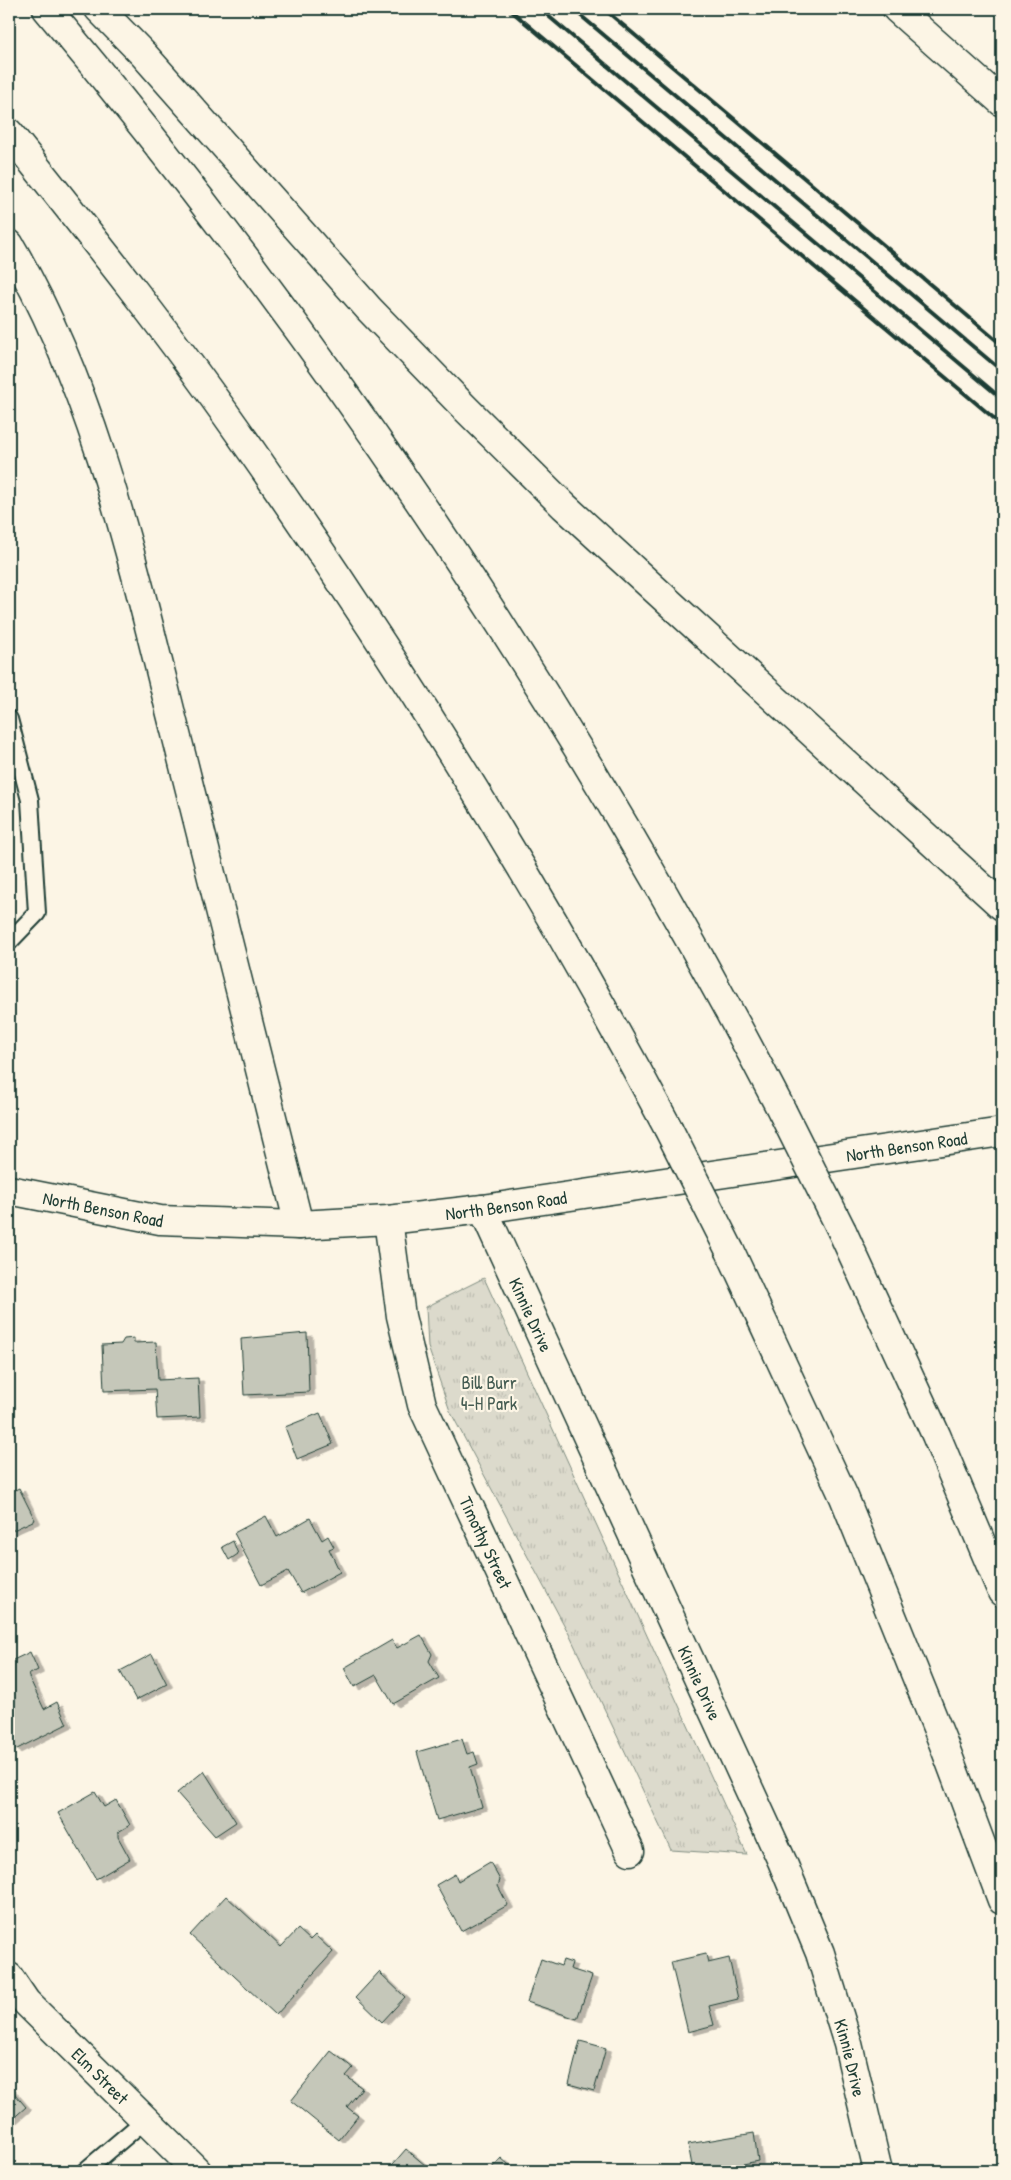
<svg xmlns="http://www.w3.org/2000/svg" width="1011" height="2180" font-family="'Patrick Hand',sans-serif">
<defs>
<pattern id="grass-tufts" width="24" height="20" patternUnits="userSpaceOnUse" patternTransform="scale(1.25)"><rect width="24" height="20" fill="#dcdacc"/><path d="M3 7l-1-3M5 7V3M7 7l1-3M15 17l-1-3M17 17v-4M19 17l1-3" fill="none" stroke="#bcbcb0"/></pattern>
<filter id="shadow"><feDropShadow dx="5.5" dy="3" stdDeviation="0" flood-color="#0004"/></filter>
</defs>
<rect width="100%" height="100%" fill="#fcf5e5"/>
<filter id="ink" filterUnits="userSpaceOnUse"><feTurbulence type="fractalNoise" baseFrequency=".02" numOctaves="2"/><feDisplacementMap in="SourceGraphic" scale="10" xChannelSelector="R" yChannelSelector="G"/><feConvolveMatrix kernelMatrix="1 2 1 2 8 2 1 2 1" color-interpolation-filters="sRGB"/></filter>
<g filter="url(#ink)">
<!-- grass -->
<path fill="url(#grass-tufts)" stroke="#7e8c80" d="M484 1278 747 1855 671 1850 569 1634 450 1411 428 1347 426 1307Z"/>
<!-- building -->
<path fill="#c5c7b9" stroke="#1f3d34" filter="url(#shadow)" d="M307 1333 309 1392 244 1395 241 1339Z
M134 1338V1343L156 1342 158 1380 198 1378 200 1417 157 1419 155 1389 104 1391 102 1345 121 1344 124 1339Z
M320 1413 333 1444 297 1459 285 1427Z
M19 1488 35 1520 9 1532V1493Z
M266 1516 277 1537 310 1518 322 1540 328 1536 334 1547 329 1549 340 1572 301 1593 288 1571 261 1585 234 1533Z
M233 1541 238 1554 229 1560 222 1547Z
M421 1635 432 1654 429 1661 439 1678 393 1704 376 1675 354 1687 344 1668 392 1640 397 1648Z
M30 1652 38 1670 28 1675 44 1709 57 1702 67 1724 15 1750 9 1737V1662Z
M152 1654 167 1684 136 1700 120 1671Z
M462 1739 467 1754 474 1752 478 1764 470 1767 482 1807 437 1820 417 1752Z
M204 1771 236 1822 215 1836 177 1793Z
M95 1792 104 1807 116 1800 130 1825 118 1832V1837L130 1859 96 1879 58 1813Z
M490 1862 500 1880 498 1886 508 1905 461 1931 436 1885 455 1874 458 1881Z
M226 1896 281 1947 298 1929 310 1940 315 1935 333 1952 276 2015 190 1935Z
M706 1954 708 1963 729 1958 738 1999 709 2006 714 2025 688 2032 671 1962Z
M541 1959 561 1966 563 1960 572 1963 570 1969 592 1976 577 2019 527 2002Z
M379 1972 405 1997 382 2022 356 1997Z
M580 2041 606 2048 594 2091 569 2084Z
M331 2051 353 2068 346 2076 362 2088 347 2107 358 2116 339 2140 291 2101Z
M9 2087 26 2107 9 2122Z
M754 2133 758 2161 743 2164 744 2171H693L688 2144Z
M406 2149 432 2171H387Z
M501 2158 516 2171H489Z"/>
<g fill="none" stroke-linecap="round" stroke-linejoin="round">
<defs>
<path id="service" d="M9 719 30 800 37 913 9 942
M85 2171 145 2120"/>
<g id="minor">
<path d="M897 9 1002 102"/>
<path id="s1" d="M483 1209 782 1861 820 1953 848 2044 878 2171"/>
<path id="s2" d="M388 1220 401 1316 422 1405 630 1851"/>
<path id="s3" d="M9 1977 26 2002 197 2171"/>
</g>
<g id="secondary">
<path id="s4" d="M9 1190 160 1220 299 1225 388 1220 483 1209 1002 1132"/>
</g>
<path id="motorway" d="M47 9C332 348 578 718 782 1111
M99 9 144 55 369 309 464 407 564 506 672 605 1002 906
M9 133C93 238 177 343 253 453 405 670 544 894 668 1128
M9 244C95 389 134 567 175 730 216 895 258 1060 299 1225
M842 1231 936 1435 1002 1592
M730 1251 844 1497 944 1745 1002 1900"/>
</defs>
<!-- service casing -->
<use href="#service" stroke="#1f3d34" stroke-width="20"/>
<!-- minor casing -->
<use href="#minor" stroke="#1f3d34" stroke-width="31"/>
<!-- secondary casing -->
<use href="#secondary" stroke="#1f3d34" stroke-width="31"/>
<!-- motorway casing -->
<use href="#motorway" stroke="#1f3d34" stroke-width="31"/>
<!-- service -->
<use href="#service" stroke="#fcf5e5" stroke-width="16"/>
<!-- minor -->
<use href="#minor" stroke="#fcf5e5" stroke-width="28"/>
<!-- secondary -->
<use href="#secondary" stroke="#fcf5e5" stroke-width="28"/>
<!-- motorway -->
<use href="#motorway" stroke="#fcf5e5" stroke-width="28"/>
<!-- rail -->
<path stroke="#1f3d34" stroke-width="4" d="M509 9 1002 425
M540 9 1002 399
M573 9 1002 371
M604 9 1002 345"/>
<defs>
<path id="motorway-bridge" d="M782 1111 842 1231
M668 1128 730 1251"/>
</defs>
<!-- motorway-bridge casing -->
<use href="#motorway-bridge" stroke="#1f3d34" stroke-width="31" stroke-linecap="butt"/>
<!-- motorway-bridge -->
<use href="#motorway-bridge" stroke="#fcf5e5" stroke-width="28"/>
</g>
</g>
<g text-anchor="middle" dominant-baseline="central" stroke-width="4.5" stroke-linejoin="round" paint-order="stroke">
<!-- street labels -->
<g font-size="18" fill="#1f3d34" stroke="#fcf5e5">
<text stroke="none"><textPath href="#s4" startOffset="906">North Benson Road</textPath></text>
<text stroke="none"><textPath href="#s4" startOffset="501">North Benson Road</textPath></text>
<text stroke="none"><textPath href="#s4" startOffset="96">North Benson Road</textPath></text>
<text stroke="none"><textPath href="#s1" startOffset="116">Kinnie Drive</textPath></text>
<text stroke="none"><textPath href="#s2" startOffset="340">Timothy Street</textPath></text>
<text stroke="none"><textPath href="#s1" startOffset="521">Kinnie Drive</textPath></text>
<text stroke="none"><textPath href="#s1" startOffset="926">Kinnie Drive</textPath></text>
<text stroke="none"><textPath href="#s3" startOffset="135">Elm Street</textPath></text>
</g>
<!-- park labels -->
<g font-size="18" fill="#455c52" stroke="#fcf5e5">
<text x="489" y="1382">Bill Burr<tspan x="489" dy="21">4-H Park</tspan></text>
</g>
</g>
<!-- margin -->
<rect width="1011" height="2180" fill="none" stroke="#fcf5e5" stroke-width="30"/>
<rect x="15" y="15" width="981" height="2150" fill="none" stroke="#1f3d34" stroke-width="2" filter="url(#ink)"/>
</svg>
